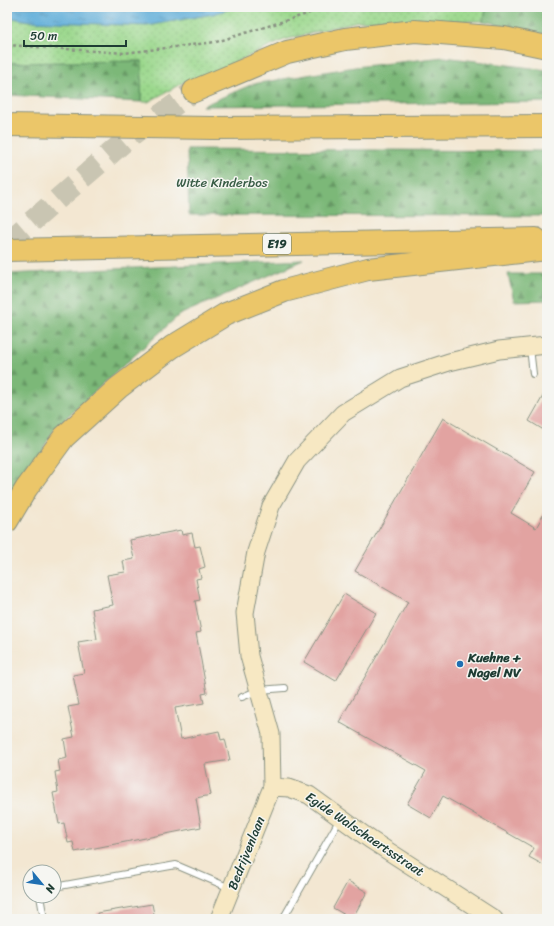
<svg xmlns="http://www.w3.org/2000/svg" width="554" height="926" font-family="Sriracha,sans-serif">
<defs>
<pattern id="grass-dots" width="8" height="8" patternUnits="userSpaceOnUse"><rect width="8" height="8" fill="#9bd88d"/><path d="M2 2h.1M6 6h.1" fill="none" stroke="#85ba7a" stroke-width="1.8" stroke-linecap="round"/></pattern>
<pattern id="forest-firs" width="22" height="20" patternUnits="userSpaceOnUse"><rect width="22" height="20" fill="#7cb878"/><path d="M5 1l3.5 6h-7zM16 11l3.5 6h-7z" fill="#659763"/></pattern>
<pattern id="water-ripples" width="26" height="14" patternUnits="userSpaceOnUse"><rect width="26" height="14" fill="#5fadd9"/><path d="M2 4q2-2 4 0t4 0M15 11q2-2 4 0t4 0" fill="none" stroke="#4e8eb1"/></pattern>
</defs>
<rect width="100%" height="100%" fill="#f6f6f2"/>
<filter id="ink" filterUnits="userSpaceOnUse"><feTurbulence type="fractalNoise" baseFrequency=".025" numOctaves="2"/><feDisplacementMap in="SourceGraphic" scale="8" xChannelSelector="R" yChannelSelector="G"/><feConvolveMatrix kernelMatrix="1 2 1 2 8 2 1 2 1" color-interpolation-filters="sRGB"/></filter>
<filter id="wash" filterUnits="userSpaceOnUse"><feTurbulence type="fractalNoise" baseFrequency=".012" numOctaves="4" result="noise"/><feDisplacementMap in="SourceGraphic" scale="16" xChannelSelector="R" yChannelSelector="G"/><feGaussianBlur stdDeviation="0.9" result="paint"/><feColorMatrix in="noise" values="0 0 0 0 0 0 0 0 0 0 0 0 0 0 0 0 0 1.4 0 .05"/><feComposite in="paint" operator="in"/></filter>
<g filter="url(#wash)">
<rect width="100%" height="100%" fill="#f3e7d2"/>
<!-- grass -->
<path fill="url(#grass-dots)" stroke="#5d8a60" d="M229 7H487L483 21H358L284 40 190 83 188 80 148 102H141L142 61 7 63V17L30 21Z"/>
<!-- forest -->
<path fill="url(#forest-firs)" stroke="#4e7a56" d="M487 7H547V35L483 21Z
M444 57 547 70V102L202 106 253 84 355 67Z
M142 61 141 102 7 95V63Z
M187 149 547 151V216L189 215Z
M304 260 179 315 56 427 7 508V274Z
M508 274H547V300L514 301Z"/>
<!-- water -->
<path fill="url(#water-ripples)" stroke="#3f7586" d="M7 7H237L213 14 147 26 30 21 7 17Z"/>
<g id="blocks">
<!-- building -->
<path fill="#e2a3a1" d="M547 389V432L529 421Z
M443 418 535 472 511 513 536 528 547 508V867L529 857 534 848 443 796 431 818 407 804 426 771 339 722 408 602 355 571Z
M181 530 182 535 192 533 195 547 200 546 205 567 199 569 201 578 196 579 200 600 195 601 201 632 196 633 207 693 202 694 204 703 175 708 181 739 219 731 221 740 225 739 230 760 205 764 211 795 196 798 201 827 75 852 73 842 68 843 64 823 59 824 53 793 58 792 55 772 60 771 58 760 67 758 64 739 74 737 68 707 79 705 73 675 84 673 78 642 97 639 92 609 113 605 107 575 125 572 123 561 134 559 130 540Z
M344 594 376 613 336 681 304 662Z
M348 881 367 892 352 919 333 908Z
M152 904 155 919H98L97 913Z"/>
</g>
</g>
<g filter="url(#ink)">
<use href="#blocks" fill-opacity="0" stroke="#899283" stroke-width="1"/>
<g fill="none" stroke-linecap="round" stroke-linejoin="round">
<!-- highway-tunnel -->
<path stroke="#c9c5b2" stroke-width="22" stroke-dasharray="22 11" stroke-linecap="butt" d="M7 243 126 140 194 91"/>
<defs>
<path id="lane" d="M530 348 533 374
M242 697 259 690 285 688
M54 887 176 865 230 888
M40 896 44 919
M283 919 340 819"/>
<path id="secondary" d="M272 787 289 788 309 795 371 840 494 919
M219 919 272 787 271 734 249 656 245 613 256 552 271 506 297 461 343 413 400 378 449 362 499 350 547 345"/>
<path id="highway" d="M194 91 287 52 345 39 415 31 504 38 547 47
M7 125 212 128 547 126
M7 250 536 239
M7 521 26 489 64 437 118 388 172 347 226 314 284 291 368 269 547 249"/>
</defs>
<!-- lane casing -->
<use href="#lane" stroke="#899283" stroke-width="8"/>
<!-- secondary casing -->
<use href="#secondary" stroke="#899283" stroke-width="19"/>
<!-- highway casing -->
<use href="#highway" stroke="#899283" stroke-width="24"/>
<!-- path -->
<path stroke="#899283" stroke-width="2.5" stroke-dasharray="3 3" stroke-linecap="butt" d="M7 45 124 53 216 42 307 14 322 7"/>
<!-- lane -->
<use href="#lane" stroke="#fff" stroke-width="6"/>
<!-- secondary -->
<use href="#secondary" stroke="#f7e8c3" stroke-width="17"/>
<!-- highway -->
<use href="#highway" stroke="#ebc669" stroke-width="22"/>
</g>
</g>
<!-- markers -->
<circle fill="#1f6fb2" stroke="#f6f6f2" stroke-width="1.5" cx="460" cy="664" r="4"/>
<g text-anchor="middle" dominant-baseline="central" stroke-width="3" stroke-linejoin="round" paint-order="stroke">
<!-- shield labels -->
<rect fill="#f6f6f2" stroke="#60746d" stroke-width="1" x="263" y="234" width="28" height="20" rx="3"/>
<g font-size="12" font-weight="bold" fill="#1f3d34">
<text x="277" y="244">E19</text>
</g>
<!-- park labels -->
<g font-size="13" fill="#385c46" stroke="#f6f6f2">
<text x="222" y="182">Witte Kinderbos</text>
</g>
<!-- poi labels -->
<g font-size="13" font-weight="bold" fill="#1f3d34" stroke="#f6f6f2" text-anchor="start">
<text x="468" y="657">Kuehne +<tspan x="468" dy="15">Nagel NV</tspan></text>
</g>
<!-- street labels -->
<g font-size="13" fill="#1f3d34" stroke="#f6f6f2">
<text transform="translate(365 834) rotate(34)">Egide Walschaertsstraat</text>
<text transform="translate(246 853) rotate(-68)">Bedrijvenlaan</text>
</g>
</g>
<!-- margin -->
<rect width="554" height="926" fill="none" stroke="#f6f6f2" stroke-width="24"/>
<!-- north arrow -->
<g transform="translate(42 884) rotate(119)"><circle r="19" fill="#f6f6f2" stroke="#a0aca6"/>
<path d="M0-3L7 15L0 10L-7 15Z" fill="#1f6fb2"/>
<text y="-6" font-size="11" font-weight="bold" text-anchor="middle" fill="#1f3d34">N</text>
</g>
<!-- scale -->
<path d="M24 40v6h102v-6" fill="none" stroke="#1f3d34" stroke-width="2"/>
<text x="30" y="40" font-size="12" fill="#1f3d34" stroke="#f6f6f2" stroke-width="3" paint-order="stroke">50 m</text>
</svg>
